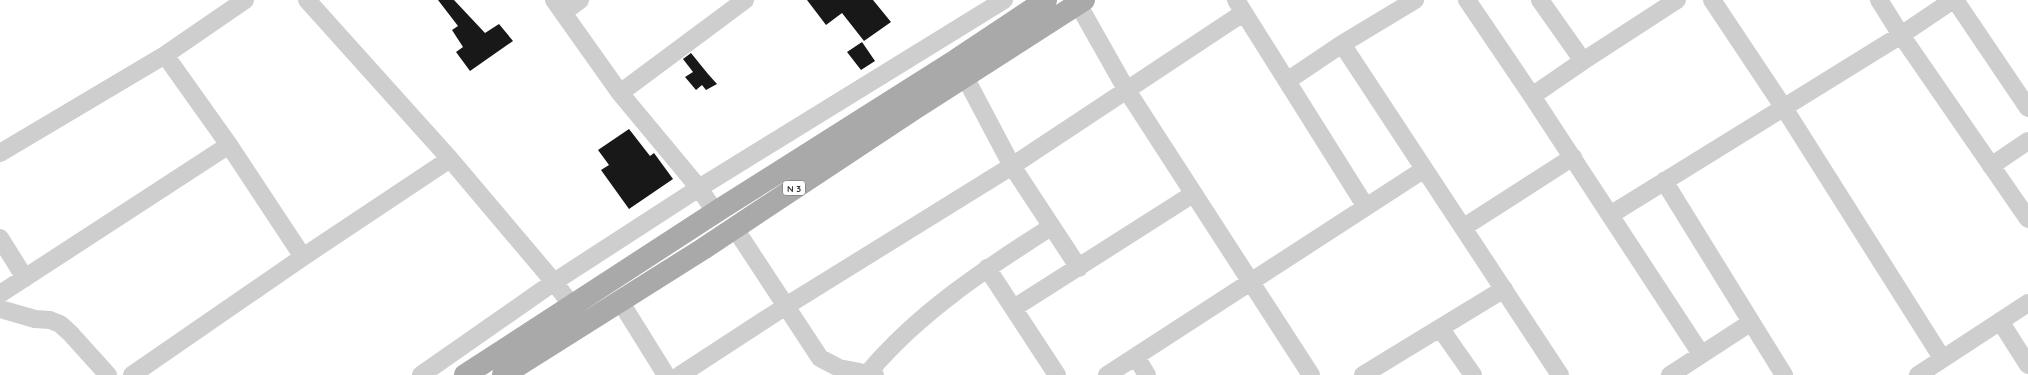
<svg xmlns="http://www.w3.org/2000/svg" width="2028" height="375" font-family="Quicksand,sans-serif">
<rect width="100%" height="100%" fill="#fff"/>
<!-- building -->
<path fill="#181818" d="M438 0H454L485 33 499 24 513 41 470 71 456 52 463 47 452 30 458 26Z
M807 0H873L891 22 864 41 842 13 826 25Z
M862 42 875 61 861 70 847 52Z
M691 53 708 74 717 84 706 90 702 85 696 90 685 77 693 72 683 59Z
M629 129 650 156 654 153 673 179 629 209 601 170 609 165 598 150Z"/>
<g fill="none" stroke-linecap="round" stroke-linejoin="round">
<!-- minor -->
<path stroke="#cecece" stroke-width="18" d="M307 0 450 159 554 282 580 316
M554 0 620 93 699 188 716 213
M1236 0 1366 207
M1467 0 1532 96 1701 354
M1540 0 1583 61
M1712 0 1784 108 1942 358
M1879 0 1901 35 2028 219
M1955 0 2028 108
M1078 4 1126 89 1311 375
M564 12 580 0
M1342 44C1414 155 1487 265 1560 375
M165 55 229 145 303 257
M965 77 1012 166 1079 268
M1287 81 1342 44 1415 0
M620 93 745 0
M1532 96 1583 61 1677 0
M0 153 165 55 245 0
M1991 166 2028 141
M1664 181 1784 375
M1610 215 1901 35 1953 0
M734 227 820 358 839 368 875 375
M1464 227 1573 157
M0 238 25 278
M987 268 1057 375
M0 294 229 145
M620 301 666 375
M1014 308 1193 194
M0 309 35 319 50 320 60 324 70 333 108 375
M2000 321 2028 365
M1440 328 1473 375
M1136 357 1147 375
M868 373C918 313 985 269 1051 227
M132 375 303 257 450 159
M421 375 554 282 699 188 1004 0
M680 375 786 306 1012 166 1243 13
M1107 375 1423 170
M1363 375 1504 289
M1670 375 1750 323
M1918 375 2028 303"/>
<!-- major -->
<path stroke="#a9a9a9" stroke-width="22" d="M465 375 722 208 956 60 1046 0
M503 375 703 249 914 109 1084 0"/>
</g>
<g text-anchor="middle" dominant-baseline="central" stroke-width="4" stroke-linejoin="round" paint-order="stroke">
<!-- shield labels -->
<rect fill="#fff" stroke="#6f6f6f" stroke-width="1" x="783" y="181" width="22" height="14" rx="3"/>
<g font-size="9" font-weight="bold" fill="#313131">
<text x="794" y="188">N 3</text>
</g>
</g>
</svg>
